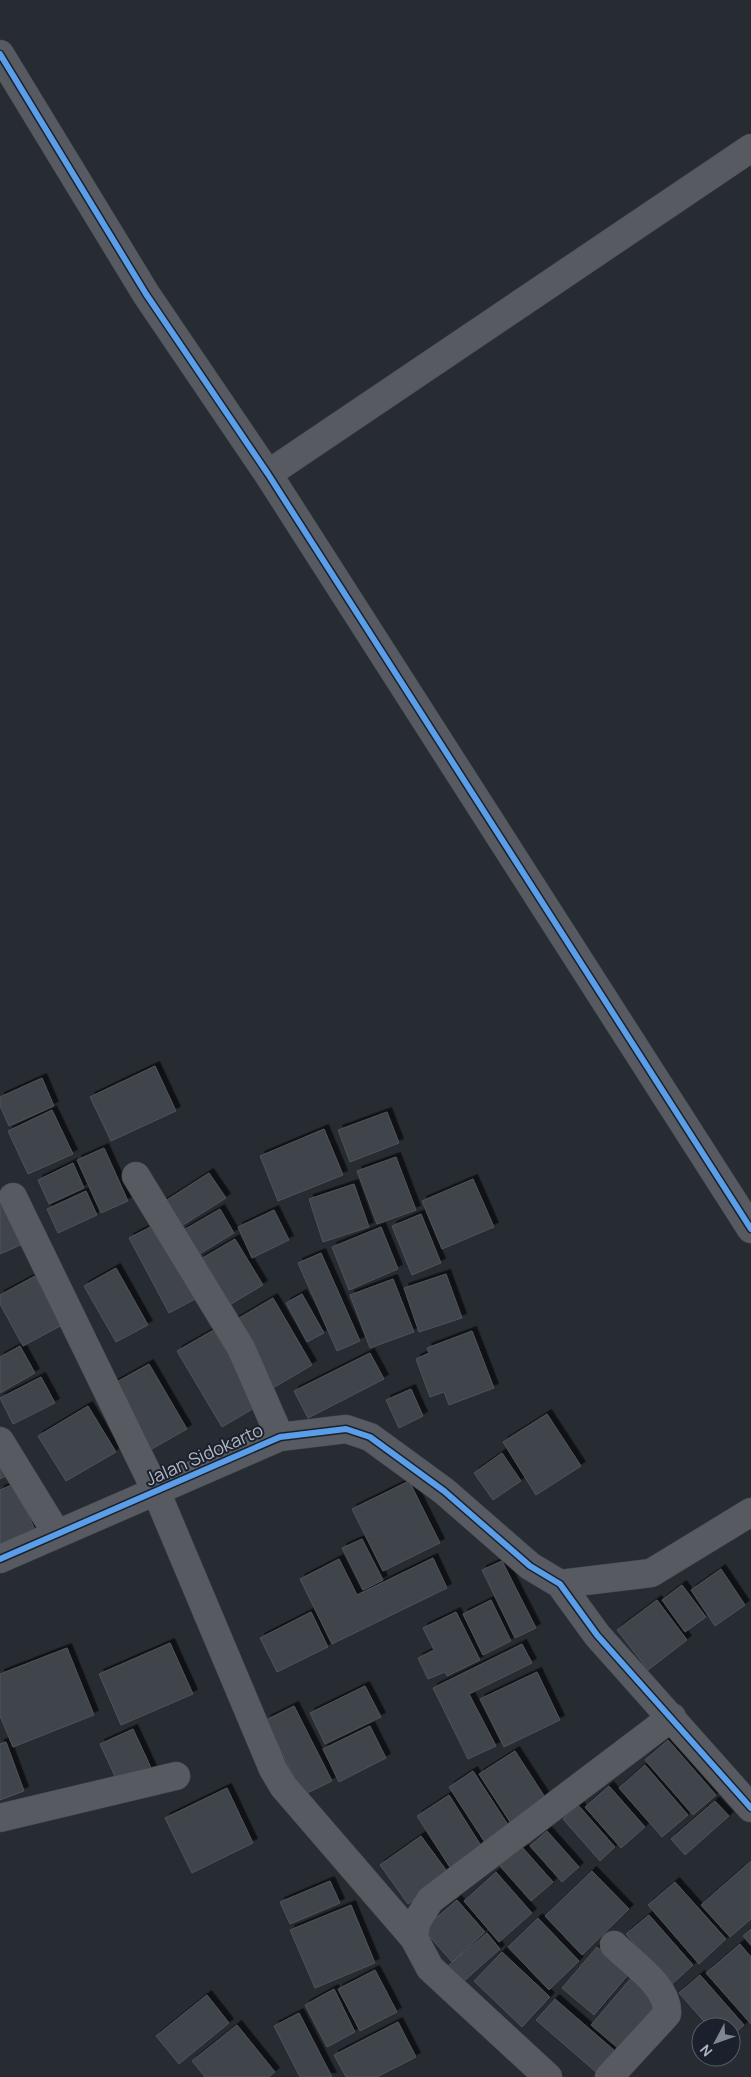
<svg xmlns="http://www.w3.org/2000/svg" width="751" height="2077" font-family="Manrope,sans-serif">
<defs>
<filter id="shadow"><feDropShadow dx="4.5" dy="-4.5" stdDeviation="0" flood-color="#0009"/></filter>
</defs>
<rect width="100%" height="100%" fill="#272b32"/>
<!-- building -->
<path fill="#41454b" stroke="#4f535a" filter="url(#shadow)" d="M155 1066 176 1111 111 1141 90 1097Z
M42 1078 54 1106 9 1126 0 1106V1097Z
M52 1110 73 1154 28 1174 8 1131Z
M387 1112 399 1143 350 1162 338 1130Z
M324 1129 343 1175 278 1201 260 1156Z
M104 1148 128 1201 101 1213 77 1160Z
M396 1157 416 1210 377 1224 357 1171Z
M73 1163 84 1188 49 1204 38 1180Z
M209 1173 226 1198 175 1230 159 1205Z
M473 1179 494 1227 442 1249 422 1201Z
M354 1184 369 1227 323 1242 309 1199Z
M0 1190 25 1243 0 1254Z
M86 1191 97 1215 58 1233 47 1209Z
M220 1209 234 1233 196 1256 182 1231Z
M274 1210 289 1240 252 1258 238 1227Z
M421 1214 441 1263 412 1275 392 1226Z
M160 1222 199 1297 169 1313 129 1238Z
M381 1227 398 1269 349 1290 332 1247Z
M235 1239 263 1285 226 1307 199 1260Z
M321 1253 360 1341 337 1351 298 1263Z
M116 1268 148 1325 116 1342 84 1286Z
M446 1274 462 1318 419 1332 404 1288Z
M35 1276 62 1325 23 1346 0 1304V1295Z
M393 1279 414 1332 370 1348 350 1295Z
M302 1294 324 1333 307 1342 286 1303Z
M273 1298 312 1365 273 1388 234 1321Z
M219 1327 263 1403 222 1427 177 1351Z
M472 1331 494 1388 449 1405 444 1392 430 1397 416 1359 429 1353 427 1348Z
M20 1346 35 1373 0 1393V1357Z
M370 1353 384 1379 308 1418 294 1391Z
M149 1364 187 1429 150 1450 113 1384Z
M41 1377 55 1403 13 1424 0 1398Z
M411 1389 423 1416 399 1428 386 1400Z
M88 1406 116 1452 66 1481 38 1436Z
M547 1414 581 1466 536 1495 503 1442Z
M502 1453 521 1481 493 1500 474 1473Z
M0 1455 11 1473 0 1479Z
M409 1481 440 1543 383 1571 352 1509Z
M14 1484 36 1532 0 1549V1490Z
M362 1539 383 1580 363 1590 342 1548Z
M433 1558 447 1588 332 1644 300 1579 339 1559 357 1595Z
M502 1561 536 1628 515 1638 482 1570Z
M721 1569 745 1605 715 1626 691 1590Z
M682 1585 706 1617 685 1632 662 1600Z
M491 1600 511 1641 483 1655 463 1614Z
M657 1600 687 1640 648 1670 617 1630Z
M311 1612 328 1647 277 1672 260 1638Z
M456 1612 480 1660 447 1676 445 1672 428 1679 418 1658 434 1650 423 1628Z
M170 1643 193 1694 121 1725 99 1674Z
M522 1644 532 1663 469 1694 496 1746 468 1759 433 1688Z
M67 1648 94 1715 13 1747 0 1716V1674Z
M537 1672 560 1720 504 1747 480 1699Z
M365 1686 381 1717 325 1744 310 1713Z
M294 1706 332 1781 303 1795 266 1720Z
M370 1726 386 1758 339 1782 323 1749Z
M133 1729 152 1770 119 1785 100 1744Z
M668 1740 716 1795 693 1815 645 1760Z
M6 1742 24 1791 0 1800V1744Z
M515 1751 550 1805 514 1828 479 1774Z
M645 1765 688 1815 662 1837 619 1788Z
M473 1771 510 1828 486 1844 449 1787Z
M609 1786 645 1827 621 1848 585 1807Z
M227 1788 253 1843 192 1873 165 1818Z
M449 1795 485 1852 453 1872 417 1816Z
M715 1801 729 1816 685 1855 671 1839Z
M578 1805 615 1847 600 1861 563 1819Z
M547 1831 579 1867 562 1882 530 1846Z
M421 1836 449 1874 408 1904 380 1865Z
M522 1847 553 1882 531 1901 500 1866Z
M751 1861V1919L730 1937 701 1905Z
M592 1871 629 1909 582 1955 545 1916Z
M496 1872 532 1913 499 1942 464 1901Z
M330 1881 340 1903 290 1924 280 1902Z
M675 1882 726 1939 699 1964 648 1905Z
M457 1900 485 1932 452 1962 423 1929Z
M351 1905 375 1963 315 1988 290 1930Z
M649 1915 693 1965 671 1985 626 1934Z
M538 1918 579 1961 549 1990 508 1947Z
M751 1929V1945L743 1936Z
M487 1933 500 1949 463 1982 448 1966Z
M740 1944 751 1957V2024L706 1973Z
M597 1947 629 1974 594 2015 562 1988Z
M502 1952 550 1997 522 2027 474 1981Z
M375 1970 397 2012 360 2031 338 1989Z
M700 1975 744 2025 731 2037V2027H709L679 1993Z
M632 1977 660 2000 619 2049 591 2025Z
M334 1989 355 2032 327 2047 305 2005Z
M207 1995 229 2023 179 2064 156 2036Z
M555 1999 615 2051 597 2073 536 2020Z
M299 2013 332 2077H300L274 2026Z
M398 2022 416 2057 377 2077H346L334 2055Z
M237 2025 275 2072 269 2077H205L192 2061Z"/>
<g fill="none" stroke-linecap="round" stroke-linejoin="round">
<defs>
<path id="minor" d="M0 54 146 294 268 474 751 1229
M268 474 751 148
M136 1176 241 1348 280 1437
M13 1197 156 1491 273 1769 283 1786 414 1938
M0 1441 57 1534
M0 1559 280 1437 346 1429 370 1437 444 1491 530 1566 560 1584 597 1635 751 1808
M560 1584 651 1573 751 1512
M0 1818 176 1776
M548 2077 430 1968 414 1938 416 1923 430 1900 672 1717
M609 2077 667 2014C669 1986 632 1963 614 1945"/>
</defs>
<!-- minor casing -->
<use href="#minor" stroke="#44474d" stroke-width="29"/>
<!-- minor -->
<use href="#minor" stroke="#575a60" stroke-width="28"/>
<defs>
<path id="cycleway" d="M0 54 146 294 268 474 751 1229
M0 1559 280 1437 346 1429 370 1437 444 1491 530 1566 560 1584 597 1635 751 1808"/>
</defs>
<!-- cycleway casing -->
<use href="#cycleway" stroke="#1b212c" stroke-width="9"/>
<!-- cycleway -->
<use href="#cycleway" stroke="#5a9eea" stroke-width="6"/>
</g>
<g text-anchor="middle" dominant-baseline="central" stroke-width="4" stroke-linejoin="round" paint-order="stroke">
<!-- street labels -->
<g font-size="18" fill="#b0b7c4" stroke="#1b212c">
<text transform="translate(204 1454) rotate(-24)">Jalan Sidokarto</text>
</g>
</g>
<!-- north arrow -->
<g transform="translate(716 2042) rotate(229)"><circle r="24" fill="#1b212c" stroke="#575d69"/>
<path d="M0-4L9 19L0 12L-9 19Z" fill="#808691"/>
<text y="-8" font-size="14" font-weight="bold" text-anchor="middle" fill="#b0b7c4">N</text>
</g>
</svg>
